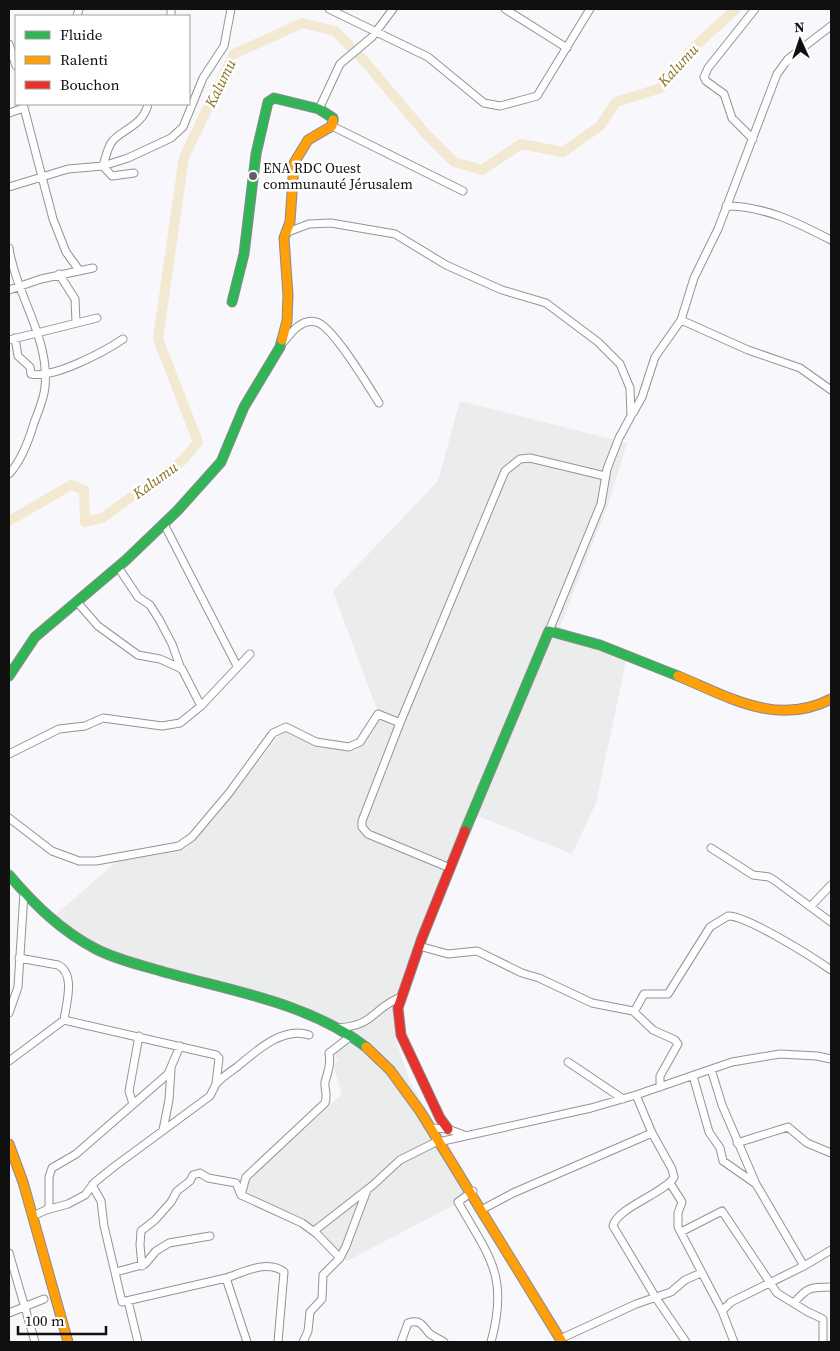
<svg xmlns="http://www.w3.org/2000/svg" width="840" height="1351" font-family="'Source Serif 4',serif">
<rect width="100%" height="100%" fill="#f7f7fc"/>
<!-- industrial -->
<path fill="#eaedec" d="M460 401 627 443 608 505 560 627 628 652 596 803 572 854 473 814 416 947 393 1011 395 1037 410 1082 477 1193 347 1261 310 1224 244 1194 246 1182 342 1094 333 1065 338 1060 334 1055 340 1049 344 1028 239 989 93 947 53 917 117 861 186 849 283 731 320 747 356 751 379 715 333 591 438 481Z"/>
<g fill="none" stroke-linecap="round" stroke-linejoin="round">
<!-- river -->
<path stroke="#f3e8d1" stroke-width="10" d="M9 521 71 485 84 490 85 522 102 518 182 461 198 442 158 339 184 157 234 54 302 23 335 31 366 63 426 134 454 162 482 170 521 144 563 152 600 126 616 102 661 88 693 48 736 9"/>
<defs>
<path id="street" d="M171 9V16
M329 9 428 57 484 103 500 106 537 96 590 9
M505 9 567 48
M77 16 79 9
M9 44 16 66
M23 104 53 219 66 252 79 270
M319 109 340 64 372 37 393 9
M9 113 24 108
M332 126 463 191
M753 139 732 118 724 94 706 81 704 77 708 68 755 9
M134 173 112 176 103 166C105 159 107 150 111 143 119 130 143 127 148 104
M9 187 68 169 103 166 128 158 171 138 183 127 203 78 224 46 231 9
M726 206C765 206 798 223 831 240
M285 233 309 224 331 223 395 234 446 265 502 290 546 303 598 342 620 364 630 388 631 416 619 438 607 469 601 504 549 631
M9 248C16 295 50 338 45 387 44 399 38 412 34 423 29 440 21 461 9 474
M59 274 75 299 76 322
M9 290 41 279 93 268
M681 320 748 350 800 368 831 390
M15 338 18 356 30 367 31 374C53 379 104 352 123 339
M9 340 97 318
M282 344C290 334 301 318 316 322 332 325 369 387 379 403
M633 413 642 397 655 357 681 320 694 278 718 229 777 74 788 59 831 26
M164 524 237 666
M118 567 138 597 150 605 160 621 172 644 181 669
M77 602 98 626 138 655 160 659 182 669 201 706
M9 754 59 729 85 726 103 718 162 726 180 723 201 706 250 654
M9 818 52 851 79 861H96L179 846 192 837 229 793 273 733 286 727 316 742 349 747 360 742 378 714 400 723
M711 848 753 875 769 877 774 880 831 922
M450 868 368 834 362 827V821L400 723 505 471 520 459 530 458 605 476
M811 906 831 885
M419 946 448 954 477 951 522 973 539 978 592 1003 633 1011 653 1030 675 1040 678 1044 660 1076V1087
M19 958 58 965C76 974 66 1004 64 1020
M634 1012 644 994H668L710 927 728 916C746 915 814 958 831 970
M9 1013 18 987 24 893
M337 1028C375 1026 371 1009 401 997
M9 1061 64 1020 216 1055 219 1058 216 1084 210 1096 115 1166 95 1182 85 1195 68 1204 46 1210
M568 1062 623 1099
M711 1069 722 1105 756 1184 804 1266
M693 1076 709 1132 720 1148 723 1161 756 1184
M216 1084C222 1077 230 1072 237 1067 256 1051 283 1026 309 1035
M636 1095 652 1133 672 1169 674 1177C667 1192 616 1208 613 1226L656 1298 686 1342
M133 1104 129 1091 139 1036
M432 1128 448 1129 464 1135
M163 1130 169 1100 171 1070
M737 1143 788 1127 807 1143 831 1153
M670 1183 682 1202 678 1213V1227L722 1311 734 1342
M92 1185 101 1201 104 1226 122 1302 226 1278 247 1342
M473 1191 458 1202C490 1258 509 1276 491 1342
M483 1209 513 1193 652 1133
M33 1216 46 1210 49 1207V1177L52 1168 76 1154 168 1074 180 1046
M314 1231 373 1185 400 1160 434 1143 591 1108 636 1095 732 1062 780 1054 817 1056 831 1059
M681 1232 722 1211 777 1293 808 1312 823 1319V1342
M9 1253 35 1342
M340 1258 317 1234 302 1223 241 1195 246 1177 325 1103C328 1095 324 1088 325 1082 328 1072 331 1063 329 1053L351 1036
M142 1266 140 1245 141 1231 155 1220 171 1202 177 1191 190 1181 193 1175 200 1173 208 1178 236 1183 241 1195
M116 1272 145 1264 156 1251 169 1243 210 1236
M226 1278C244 1272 268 1259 284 1272L278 1342
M128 1301 138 1342
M794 1303C807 1287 811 1287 831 1287
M722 1311 731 1302 804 1266 831 1250
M9 1313 44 1299
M560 1339 636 1304 671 1292 685 1280 701 1273
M303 1342 308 1331 310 1312 322 1299 323 1275 340 1258 346 1246 367 1190
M401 1342 408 1323C420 1319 422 1325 429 1333 433 1337 440 1339 444 1342"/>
<path id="fast" d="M232 302 244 254 256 154 268 102 274 98 319 109 333 118V120
M9 676 35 637 126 560 178 510 221 462 244 407 280 347 282 340
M465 831 549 631 600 645 678 676
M9 875C34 904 61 931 96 949 117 960 141 965 164 972 232 991 309 1003 366 1047"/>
<path id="slow" d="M282 340 287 321 288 295 284 238 290 222 294 163 308 140 332 126 333 120
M678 676C729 697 777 727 831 699
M366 1047 390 1070 420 1111 562 1342
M9 1144 23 1182 68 1342"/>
<path id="jam" d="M448 1129 440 1118 401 1035 398 1008 422 938 465 831"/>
</defs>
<!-- street casing -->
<use href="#street" stroke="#949496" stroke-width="9"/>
<!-- fast casing -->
<use href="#fast" stroke="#8b8b8d" stroke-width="11"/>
<!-- slow casing -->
<use href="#slow" stroke="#8b8b8d" stroke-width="11"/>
<!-- jam casing -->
<use href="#jam" stroke="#8b8b8d" stroke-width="11"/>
<!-- street -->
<use href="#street" stroke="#fefeff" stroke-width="7"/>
<!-- fast -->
<use href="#fast" stroke="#30b455" stroke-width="9"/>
<!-- slow -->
<use href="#slow" stroke="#ff9f0a" stroke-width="9"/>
<!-- jam -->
<use href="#jam" stroke="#e5322d" stroke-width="9"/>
</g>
<!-- markers -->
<circle fill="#616163" stroke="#fff" stroke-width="2" cx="253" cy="176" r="5"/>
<g text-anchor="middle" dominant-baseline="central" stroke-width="5" stroke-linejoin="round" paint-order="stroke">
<!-- poi labels -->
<g font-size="14" fill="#101010" stroke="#fff" text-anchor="start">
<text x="263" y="168">ENA RDC Ouest<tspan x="263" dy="16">communauté Jérusalem</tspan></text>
</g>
<!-- water labels -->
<g font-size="15" font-style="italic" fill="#8a7123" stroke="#fff">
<text transform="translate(678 65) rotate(-47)">Kalumu</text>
<text transform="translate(220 83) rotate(-64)">Kalumu</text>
<text transform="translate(155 480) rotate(-36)">Kalumu</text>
</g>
</g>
<!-- border -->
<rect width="840" height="1351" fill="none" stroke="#101010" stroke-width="20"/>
<!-- legend -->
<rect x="15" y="15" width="175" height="90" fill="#ffffff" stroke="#9f9f9f"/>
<rect x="25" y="31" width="25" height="8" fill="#30b455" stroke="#9f9f9f"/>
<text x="60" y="40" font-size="15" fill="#101010">Fluide</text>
<rect x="25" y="56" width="25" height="8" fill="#ff9f0a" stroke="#9f9f9f"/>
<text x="60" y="65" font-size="15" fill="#101010">Ralenti</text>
<rect x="25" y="81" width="25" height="8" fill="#e5322d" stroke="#9f9f9f"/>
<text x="60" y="90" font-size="15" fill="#101010">Bouchon</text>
<!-- north arrow -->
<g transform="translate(800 40) rotate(357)" stroke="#ffffff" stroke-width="4" paint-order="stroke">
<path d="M0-4L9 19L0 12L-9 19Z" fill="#101010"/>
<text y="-8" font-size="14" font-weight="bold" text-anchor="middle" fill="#101010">N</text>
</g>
<!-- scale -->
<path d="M18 1326v8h88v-8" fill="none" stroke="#101010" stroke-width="2.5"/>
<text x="25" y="1326" font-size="15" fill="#101010" stroke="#ffffff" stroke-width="4" paint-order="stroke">100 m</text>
</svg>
